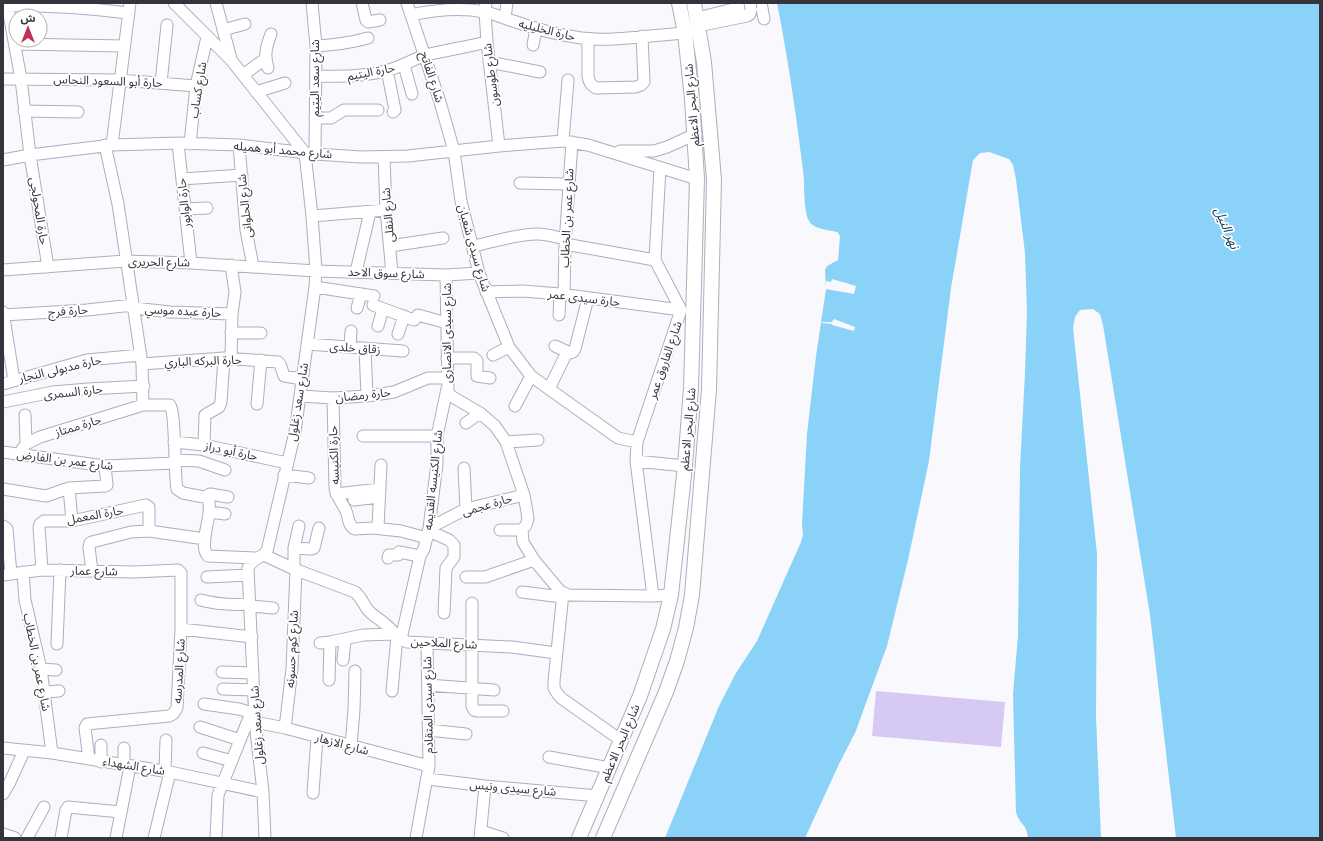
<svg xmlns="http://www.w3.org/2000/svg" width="1323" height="841" font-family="Figtree,'Noto Sans Arabic',sans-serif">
<rect width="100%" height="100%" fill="#f9f8fc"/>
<!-- green -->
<path fill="#d6caf4" d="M876 691 1005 702 1001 747 872 736Z"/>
<!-- water -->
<path fill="#8ad2f8" d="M777 3H1320V838H1176L1150 615 1103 325 1100 314 1093 309 1080 310 1075 317 1073 328 1097 554 1096 716 1101 838H1028C1027 824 1019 824 1016 812L1013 694 1018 636 1020 468 1025 373 1027 312 1025 253 1016 179 1013 165 1009 159 989 152 980 153 973 160 951 288 929 461 908 560 887 646 855 733 839 764 805 838H665L719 706 736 673 757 641 801 542 803 535 802 524 807 434 816 356 826 289 825 270 827 266 838 260 840 237 839 234 837 232C829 230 813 229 809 221 803 210 805 183 803 170 796 114 788 58 777 3Z"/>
<!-- pier -->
<path fill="#f9f8fc" d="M832 279 856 286 854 294 826 289V281L831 282Z
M834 319 855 327 854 331 832 325V324L822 323V322H832Z"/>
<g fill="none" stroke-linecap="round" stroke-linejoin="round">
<defs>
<path id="minor" d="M7 3 21 79 30 155 48 267
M174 3 231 60 305 153 312 216 316 271 315 287 295 432 267 551C260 560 254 556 248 568L255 722 263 792 265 838
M216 3 231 59
M312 3 316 46 315 154
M362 3 366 20 368 22 380 20
M407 3 440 102 454 151 461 201 479 273 509 347 531 376 549 389 618 438 637 442
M486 3 485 12 487 42 499 146
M761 3 764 19
M3 6C45 5 87 8 129 13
M411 15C435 10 459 7 484 12 493 13 503 18 513 21 533 28 554 34 575 37 607 43 652 35 685 33
M505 18 507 3
M697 18 758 3
M698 26 747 16 750 14 751 9
M223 30 245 24
M588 39V76C589 83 591 85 596 88L636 87 641 85 644 82 642 36
M15 44 124 46
M533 45 536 28
M316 46C334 45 350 43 368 38
M489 62 540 72
M404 65 412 94
M268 68C264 55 266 47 271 34
M387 70 395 110 393 112
M243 75 265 59
M316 76C340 77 365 77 389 70 402 66 414 59 426 55 446 50 467 47 487 42
M3 79 120 80 196 86
M161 83 167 25
M256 92 285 83
M24 111 78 112
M315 118H331L344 110H378
M563 141 568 80
M178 143 191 263
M190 144 196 86 207 37
M105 145 118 204 142 364 143 405
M112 145 130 3
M239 145 246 230 253 266
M620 151H654L667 147 696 134
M384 157 386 210 392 273
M3 160 30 155 112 145 178 143 239 145 315 154 361 157 408 156 499 146 563 141 588 145 697 179
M182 179 242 175
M520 183 568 184
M185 209 207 208
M312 216 386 210
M565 244 655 260
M390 246 443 238
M473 246C494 242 516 234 537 234 547 234 556 237 565 239
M3 270 125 261 191 263 316 271 446 275 479 273
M356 272 370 212
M446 275 448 392 451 396 480 413 495 426 506 442 524 495 527 512 528 519 526 525 522 530 523 542 534 560 560 591 568 595 653 596 671 595
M315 287 374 296
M486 292 523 291 560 294 681 310
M564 295 565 244 572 142
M373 305 414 320 418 315 447 323
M134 308 170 312 232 314
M357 308 361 294
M3 312 14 380
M3 315 87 310 133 305
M559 315 560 294
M378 326 383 309
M231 333H261
M398 334 404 316
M307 344 403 351
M555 346 570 353 573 352 575 349 588 298
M350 347 351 331
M365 348 367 396
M493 355 509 347
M231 358 232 314 235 292 231 265
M447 358H474L477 361V376L490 378
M142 364 224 358 278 362 280 364 284 376 302 379
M3 384 87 360 141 355
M549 389 567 352
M300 396 333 398 367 396 394 392 428 378H447
M333 398 335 488C337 497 341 501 345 509 349 515 347 526 355 529L373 528 401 531 427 538
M3 402 53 392 88 389 144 386
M257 404 261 360
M515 406 531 376
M25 415 26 444
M466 423 480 413
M363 436H437
M174 442 204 445 287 463
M506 442 538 440
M204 445 205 415 219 407 221 402 224 358
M3 452 105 466 175 463
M19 454 26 444 40 437 143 405H170C176 414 174 473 177 489L183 493 209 498
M175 460 199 461 225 470
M636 461 685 466
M464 468 466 509
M284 475 309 478
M69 488 72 521
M3 489 46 496 69 488 105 486 107 485 105 466
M336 494 380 489
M228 497 210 494 208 495C209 501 210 506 209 512 209 523 199 547 208 556L255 558
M354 500 379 497
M209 512 225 514
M3 526 7 529 11 574
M378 528 381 465
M429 528 466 509 524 495
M500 530H522
M429 531 449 540 454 545V557L446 568 444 613
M294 548 311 549 314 548 319 528
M264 555 294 569 355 592C362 598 363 604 368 610 373 616 380 619 385 624 394 631 395 636 407 642L512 647 556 653
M388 558 389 555H398L399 552 420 556
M294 569V548L299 526
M42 570 39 527 40 524 44 521H72L146 505 149 507V531
M92 571 89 547 90 543 92 542 131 532 149 531 205 539
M23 572 25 600 41 669 52 753
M3 575 42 570 134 572 178 570 181 573V629L177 708 173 714 169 716 87 724 85 728 89 759
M207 577 248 575
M466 577H485L534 560
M522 592 562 597
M563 593 554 681V688L557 693 561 698 622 741
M653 596 636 461 637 442 681 310 655 260 660 168
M201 600C218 605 233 605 250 604
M472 603V706L474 710 477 711H503
M250 606 273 608
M181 629 252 637
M401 639 420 556 424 549 429 528 437 464V436L447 389
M320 643 330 642 363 635 394 634
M57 644 60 570
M343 660 345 640
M41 669 56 670
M222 672 253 673
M329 680 330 642
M428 685 494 690
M223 689 254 690
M392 691 397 636
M45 692 59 691
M204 704 239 709 255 714
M255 722 285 728 429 766
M200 727 240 740
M285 728 292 669 296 570
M429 730 466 734
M101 745V762
M351 746 354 710 355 671
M3 748 52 753 170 772 263 792
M124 748V765
M203 753 232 761
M549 757 610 768
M165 771 166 740
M428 779 485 786 598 796
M313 793 317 737
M3 794 9 784 24 751
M481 831 503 838
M3 834 15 838
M27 838 44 807
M61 838 66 810 68 807 121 812
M116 838 130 766
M154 838 170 772
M216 838 218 795 251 713
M416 838 429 766 427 644
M480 838 485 786"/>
<path id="major" d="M579 838 640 696 663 629 671 595 685 466 691 388 697 179 692 99 685 33 679 3
M603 838 666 692 677 661 686 628 692 595 709 389 714 180 704 62 694 3"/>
</defs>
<!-- minor casing -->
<use href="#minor" stroke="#b1acbf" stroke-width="13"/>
<!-- major casing -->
<use href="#major" stroke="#b1acbf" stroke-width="16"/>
<!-- minor -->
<use href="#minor" stroke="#fff" stroke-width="11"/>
<!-- major -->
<use href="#major" stroke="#fff" stroke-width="14"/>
<defs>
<path id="minor-bridge" d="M750 3 751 9"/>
</defs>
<!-- minor-bridge casing -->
<use href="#minor-bridge" stroke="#b1acbf" stroke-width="13" stroke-linecap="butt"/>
<!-- minor-bridge -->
<use href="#minor-bridge" stroke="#fff" stroke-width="11"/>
</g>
<g text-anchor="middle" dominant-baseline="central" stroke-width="3.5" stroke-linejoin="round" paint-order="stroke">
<!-- street labels -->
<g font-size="12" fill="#35333b" stroke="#fff">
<text transform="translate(547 30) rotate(14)">حارة الخليليه</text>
<text transform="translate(371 72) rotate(-11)">حارة اليتيم</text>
<text transform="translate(491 75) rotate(-97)">شارع طوسون</text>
<text transform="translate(432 77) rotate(72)">شارع الفاتح</text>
<text transform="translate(315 78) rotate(-90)">شارع سعد اليتيم</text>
<text transform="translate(108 81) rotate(2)">حارة أبو السعود النحاس</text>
<text transform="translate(198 90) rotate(-81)">شارع كساب</text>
<text transform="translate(692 105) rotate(-95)">شارع البحر الاعظم</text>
<text transform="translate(283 150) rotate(5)">شارع محمد أبو هميله</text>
<text transform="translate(184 203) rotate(-96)">حارة الوابور</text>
<text transform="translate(245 206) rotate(-96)">شارع الحلوانى</text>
<text transform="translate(39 211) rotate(81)">حارة المحولجى</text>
<text transform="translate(388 215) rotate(-95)">شارع النقلى</text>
<text transform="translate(567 218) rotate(-87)">شارع عمر بن الخطاب</text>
<text transform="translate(474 248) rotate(74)">شارع سيدى شعبان</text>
<text transform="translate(159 262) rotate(1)">شارع الحريرى</text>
<text transform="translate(386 273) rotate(2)">شارع سوق الاحد</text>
<text transform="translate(584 298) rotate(7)">حارة سيدى عمر</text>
<text transform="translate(68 311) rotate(-4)">حارة فرج</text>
<text transform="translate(183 311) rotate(3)">حارة عبده موسي</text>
<text transform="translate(447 333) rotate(-90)">شارع سيدى الانصارى</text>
<text transform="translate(355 348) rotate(4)">زقاق خلدى</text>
<text transform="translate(665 360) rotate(-71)">شارع الفاروق عمر</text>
<text transform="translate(203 361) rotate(-2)">حارة البركه الباري</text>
<text transform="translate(60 369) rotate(-13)">حارة مدبولى النجار</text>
<text transform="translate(73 392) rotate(-6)">حارة السمرى</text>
<text transform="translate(363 395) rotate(-6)">حارة رمضان</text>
<text transform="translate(298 402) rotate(-81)">شارع سعد زغلول</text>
<text transform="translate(78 426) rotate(-17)">حارة ممتاز</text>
<text transform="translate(688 429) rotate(-85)">شارع البحر الاعظم</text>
<text transform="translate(231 451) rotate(12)">حارة أبو دراز</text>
<text transform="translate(334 455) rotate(-92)">حارة الكنيسه</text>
<text transform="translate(65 460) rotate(7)">شارع عمر بن الفارض</text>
<text transform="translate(433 480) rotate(-84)">شارع الكنيسه القديمه</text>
<text transform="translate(487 505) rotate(-16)">حارة عجمى</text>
<text transform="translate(95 515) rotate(-10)">حارة المعمل</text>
<text transform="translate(94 571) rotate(1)">شارع عمار</text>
<text transform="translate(444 643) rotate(3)">شارع الملاحين</text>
<text transform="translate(292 649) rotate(-87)">شارع كوم حسونه</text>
<text transform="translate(37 662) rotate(79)">شارع عمر بن الخطاب</text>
<text transform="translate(179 671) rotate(-87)">شارع المدرسه</text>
<text transform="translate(428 705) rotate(-91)">شارع سيدى المتقادم</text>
<text transform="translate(257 725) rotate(-94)">شارع سعد زغلول</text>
<text transform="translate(620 743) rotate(-67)">شارع البحر الاعظم</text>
<text transform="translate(342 744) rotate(15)">شارع الازهار</text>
<text transform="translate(134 766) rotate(9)">شارع الشهداء</text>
<text transform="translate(513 788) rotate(5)">شارع سيدى ونيس</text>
</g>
<!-- water labels -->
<g font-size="13" font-style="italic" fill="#0f3a4d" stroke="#fff">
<text transform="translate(1227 228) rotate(67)">نهر النيل</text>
</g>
</g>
<!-- border -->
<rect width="1323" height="841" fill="none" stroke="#35333b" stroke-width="8"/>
<!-- north arrow -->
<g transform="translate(28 28)"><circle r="19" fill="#ffffff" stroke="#aeadb1"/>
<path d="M0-3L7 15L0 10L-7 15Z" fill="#bf3057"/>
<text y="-6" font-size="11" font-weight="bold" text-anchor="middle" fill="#35333b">ش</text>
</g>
</svg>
